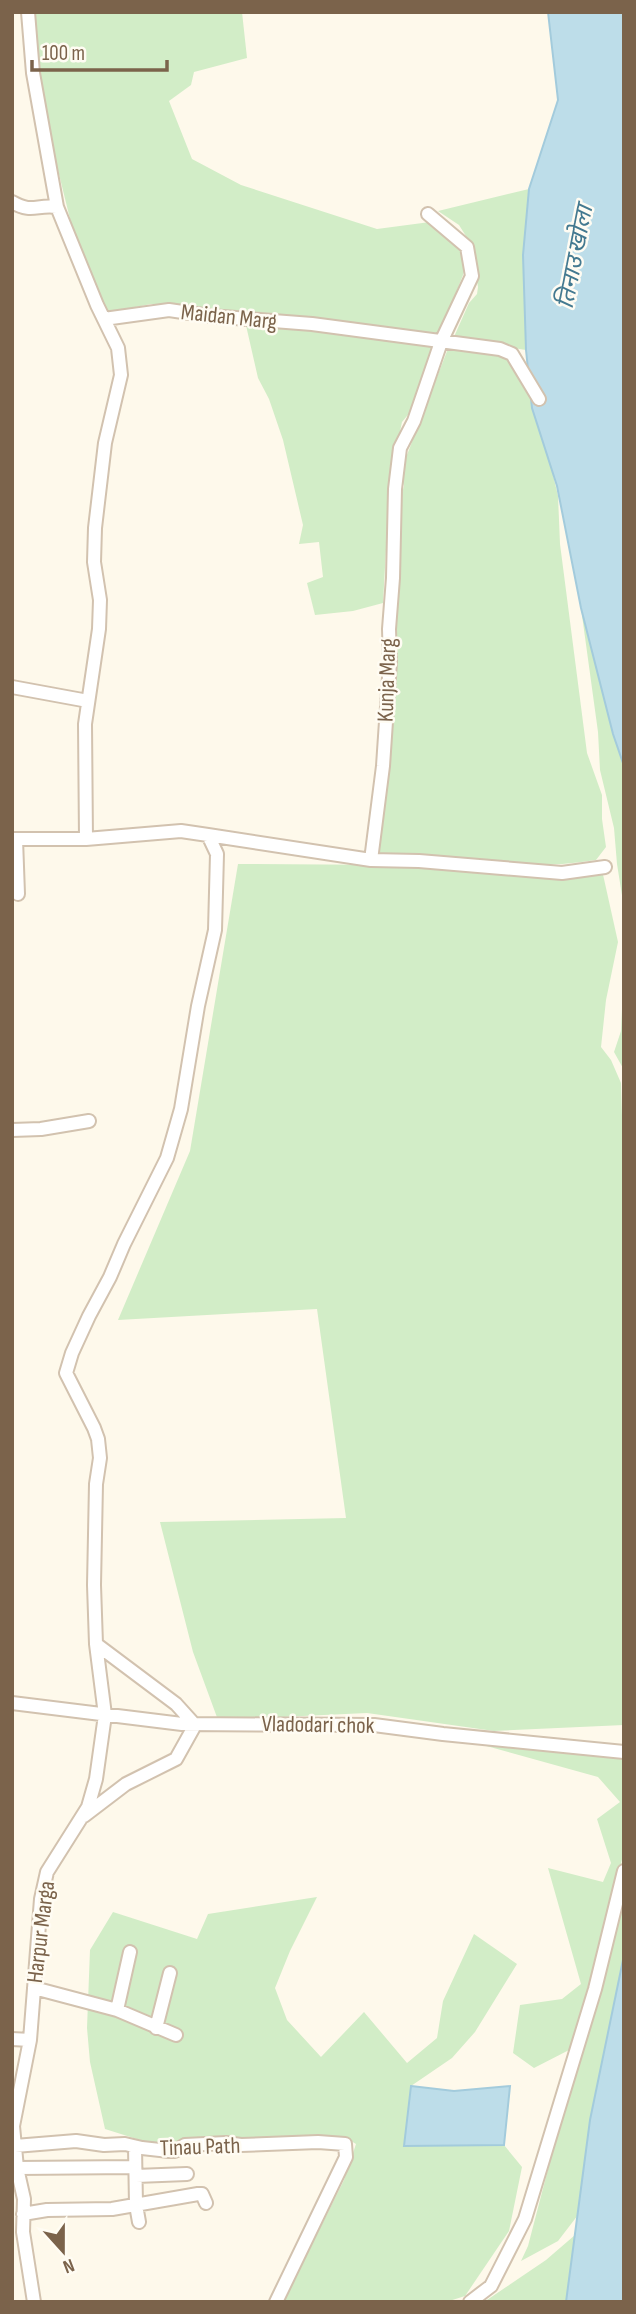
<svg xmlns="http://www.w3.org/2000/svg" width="636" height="2314" font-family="'Sofia Sans Condensed','Noto Sans Devanagari',sans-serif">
<rect width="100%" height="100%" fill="#fef9eb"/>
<!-- green -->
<path fill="#d2edc7" d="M35 12H242L247 58 194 72 191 85 169 101 192 159 241 185 377 229 430 222 461 245 467 260 463 275 438 338 178 304H151L105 313 72 227 40 97Z
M529 189 523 255 526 350 453 339 469 303 477 294 478 287 471 244 459 225 438 211Z
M245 321 435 346 412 410 402 422 390 478 383 603 353 611 315 615 307 583 323 577 319 542 299 544 303 525 283 440 269 399 258 378Z
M449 346 503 354 534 394 558 496 560 544 587 753 602 795V819L606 847 596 860C524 872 449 860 377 854L398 491 402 493 404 486 400 473Z
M581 608 613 734 624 766V908L617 864 614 828 600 770 598 732Z
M238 864 394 865 558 878 602 870 618 942 606 1000 601 1047 611 1060 621 1083 624 1182V1725L494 1731 367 1713 218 1720 193 1652 160 1522 346 1518 317 1309 118 1320 190 1151Z
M624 966V1070L614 1052 621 1031Z
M461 1739 624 1757V1851L610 1910 597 1952 588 1997 571 2049 534 2068 513 2053 520 2005 562 1999 581 1984 548 1868 603 1882 611 1863 597 1819 620 1802 598 1777Z
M317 1897 290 1951 275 1988 287 2020 321 2057 364 2012 407 2063 437 2038 443 2001 474 1934 517 1964 475 2032 452 2058 411 2086 405 2143 504 2145 522 2167 509 2231 465 2296 446 2302H283L344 2180 356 2144 343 2136 273 2140 216 2138 159 2146 105 2129 90 2062 87 2028 90 1950 113 1912 197 1939 208 1914Z
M624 1902V1955L590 2120 578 2215 558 2241 521 2261 528 2246 559 2127Z
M575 2235 566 2302H484L546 2260Z"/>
<!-- water -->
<path fill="#bddde9" stroke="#a3cbdc" stroke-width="2" d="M548 12H624V766L613 734 581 608 557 486 532 408 526 350 523 255 529 189 558 100Z
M624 1955V2302H566L590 2120Z
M411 2086 454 2091 510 2086 504 2145 404 2146Z"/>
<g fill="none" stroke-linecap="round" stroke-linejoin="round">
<defs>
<path id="minor" d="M28 12 33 73 57 207 97 305 118 348 121 375 105 443 95 528 94 562 100 600 99 629 85 724 86 839 181 831 208 835 217 854 215 930 198 1006 181 1109 167 1158 124 1244 110 1277 89 1316 72 1353 66 1373 94 1428 98 1439 100 1458 96 1484 94 1585 96 1644 105 1715 96 1779 88 1807 47 1872 41 1899 30 2040 13 2126 17 2168 24 2199 23 2232 34 2302
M12 202C33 214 36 204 57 207
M104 319 169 310 210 316 312 324 500 349 512 354 539 399
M12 687 88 701
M208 835 371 860 419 861 562 873 605 867
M12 839H86
M16 839 18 894
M371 860 383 766 390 662 389 629 393 578 395 489 400 448 414 421 441 342 472 276 467 247 428 214
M12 1130 41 1129 89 1121
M12 1703 182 1724 374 1725 443 1734 624 1752
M84 1816 126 1784 176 1759 195 1725 176 1704 96 1644
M34 1988 117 2010 176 2035
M117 2010 130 1952
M156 2028 170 1973
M12 2039 30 2040
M15 2146 76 2141 104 2145 125 2144 142 2148 169 2151H175L185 2145 226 2143 241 2145 318 2142 345 2144 346 2157 276 2302
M135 2147 136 2205 139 2222
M17 2168 135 2167
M136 2176 187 2174
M23 2214 47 2210 112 2209 198 2194H202L206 2203
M470 2302 491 2286 525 2219 595 1989 624 1871"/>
</defs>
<!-- minor casing -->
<use href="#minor" stroke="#d2c2af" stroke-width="16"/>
<!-- minor -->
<use href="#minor" stroke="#fff" stroke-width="12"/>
</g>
<g text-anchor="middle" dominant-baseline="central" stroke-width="5" stroke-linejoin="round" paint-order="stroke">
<!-- street labels -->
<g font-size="23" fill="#7b634b" stroke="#fffcf3">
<text transform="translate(229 317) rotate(6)">Maidan Marg</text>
<text transform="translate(387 680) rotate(-88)">Kunja Marg</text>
<text transform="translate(318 1725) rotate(1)">Vladodari chok</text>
<text transform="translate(41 1932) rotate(-83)">Harpur Marga</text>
<text transform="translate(200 2147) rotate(-2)">Tinau Path</text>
</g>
<!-- water labels -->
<g font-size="24" font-style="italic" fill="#437990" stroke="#fffcf3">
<text transform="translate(575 257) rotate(-79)">तिनाउ खोला</text>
</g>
</g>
<!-- border -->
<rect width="636" height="2314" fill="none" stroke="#7b634b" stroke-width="28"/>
<!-- north arrow -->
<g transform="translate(63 2251) rotate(159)" stroke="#fffcf3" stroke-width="5" paint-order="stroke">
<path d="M0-5L12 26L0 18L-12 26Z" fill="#7b634b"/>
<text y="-10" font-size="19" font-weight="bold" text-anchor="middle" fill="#7b634b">N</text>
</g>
<!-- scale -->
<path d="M32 60v10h135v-10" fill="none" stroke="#7b634b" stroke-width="3.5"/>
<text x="42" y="60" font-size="21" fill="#7b634b" stroke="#fffcf3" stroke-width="5" paint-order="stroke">100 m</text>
</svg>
